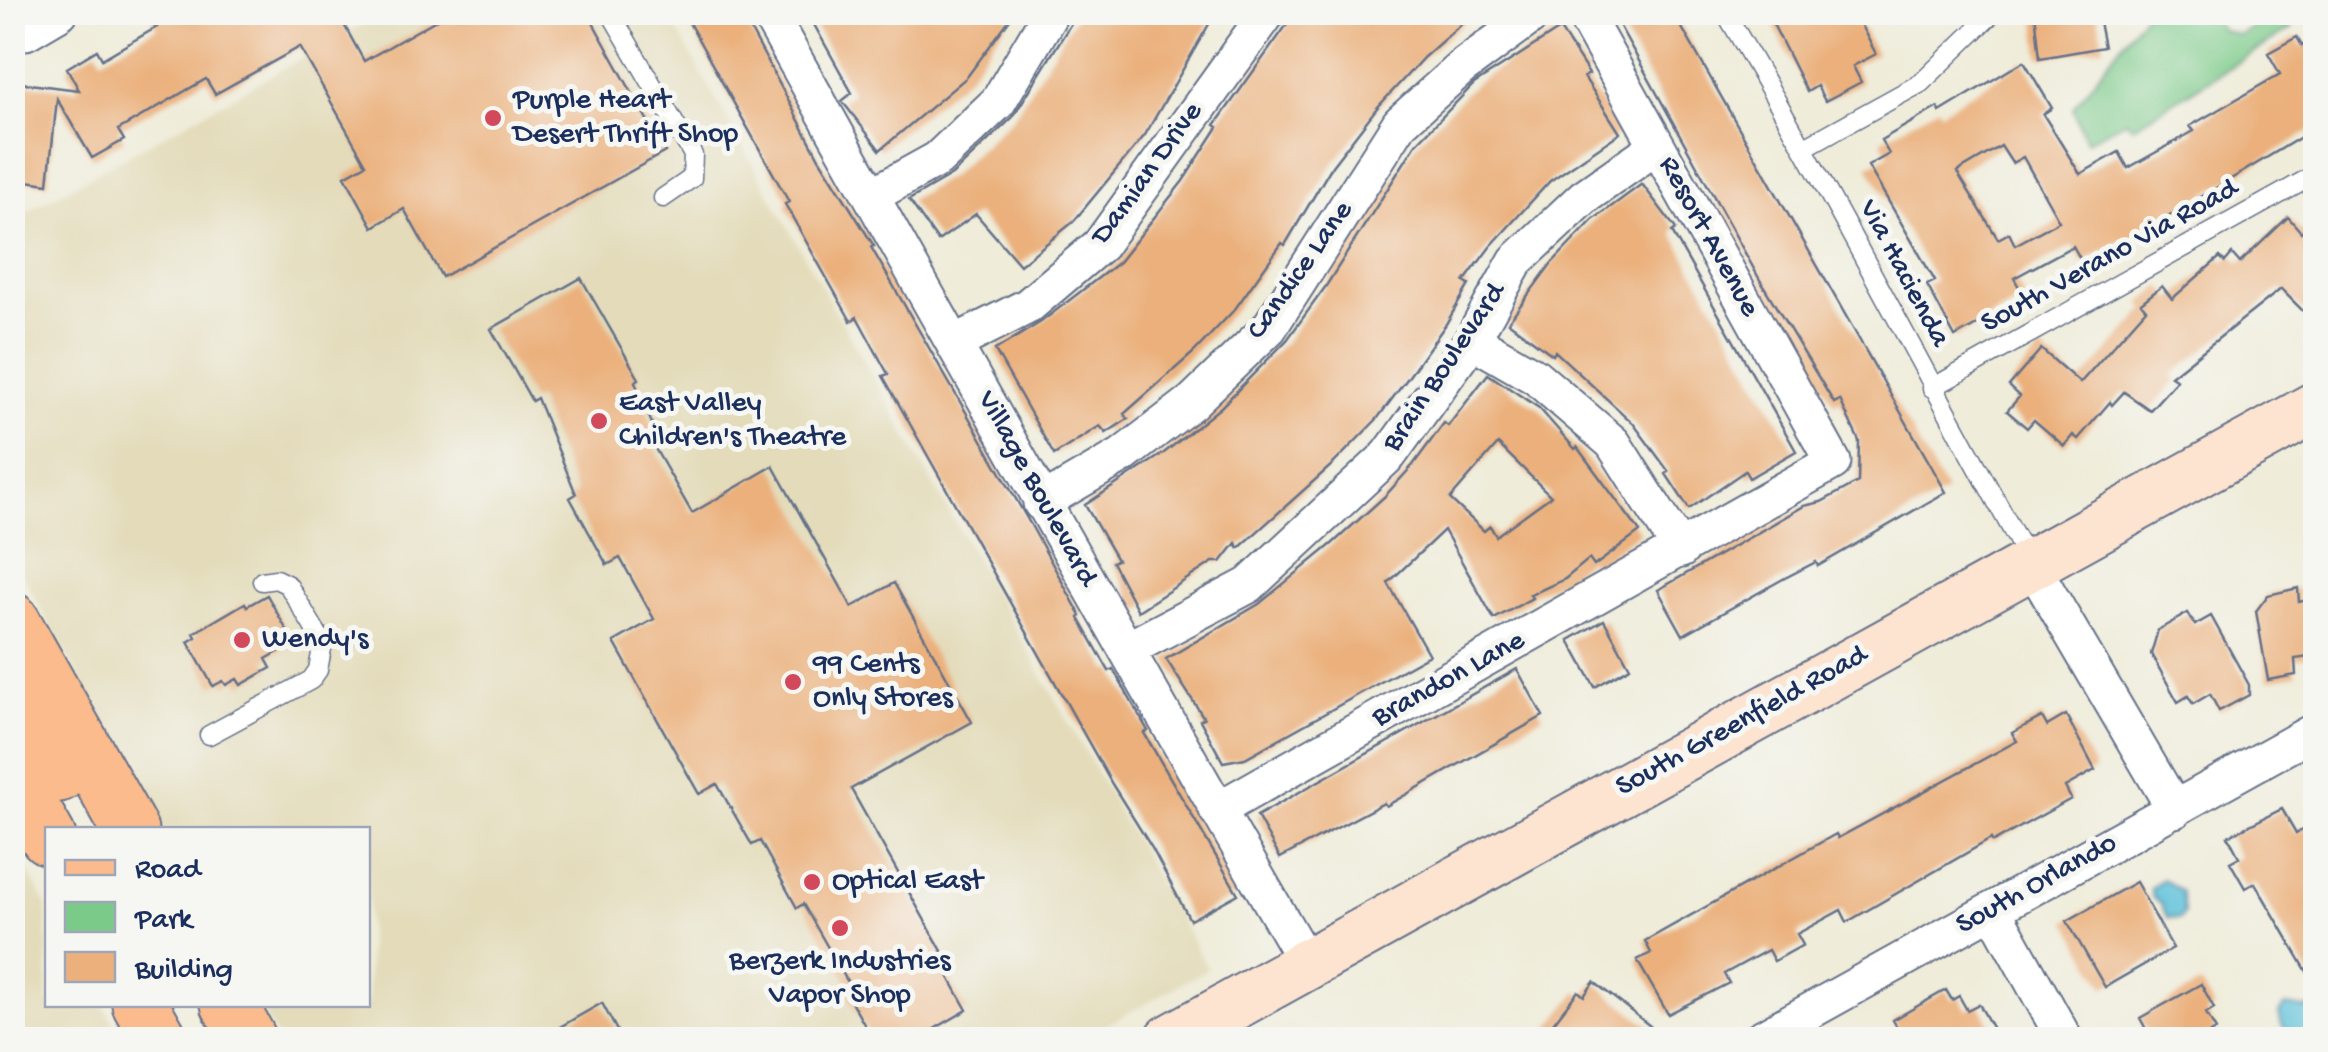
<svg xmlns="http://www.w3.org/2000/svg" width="2328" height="1052" font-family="'Gochi Hand',sans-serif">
<rect width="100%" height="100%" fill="#f6f6f2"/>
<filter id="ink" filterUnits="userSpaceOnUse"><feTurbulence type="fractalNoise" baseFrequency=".01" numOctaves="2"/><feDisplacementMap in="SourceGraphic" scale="20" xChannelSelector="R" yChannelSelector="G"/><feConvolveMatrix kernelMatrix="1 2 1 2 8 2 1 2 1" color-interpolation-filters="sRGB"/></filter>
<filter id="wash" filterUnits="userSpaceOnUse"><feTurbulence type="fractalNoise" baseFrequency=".0048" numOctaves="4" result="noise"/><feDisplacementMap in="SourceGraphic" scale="40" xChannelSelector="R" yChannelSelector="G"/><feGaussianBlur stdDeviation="2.25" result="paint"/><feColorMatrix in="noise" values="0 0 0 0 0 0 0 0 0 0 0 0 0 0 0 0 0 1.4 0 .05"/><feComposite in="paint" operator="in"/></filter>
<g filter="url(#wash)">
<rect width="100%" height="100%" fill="#efecd9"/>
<!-- built -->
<path fill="#e3dbba" d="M383 13H667L1208 969 1081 1039H278L259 1005 368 1004V830L162 829 13 558 12 220Z
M13 844 47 906 48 1004 103 1005 123 1039H13Z"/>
<!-- green -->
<path fill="#7cca89" stroke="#4c7c74" stroke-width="2.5" d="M2145 13H2212L2221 30 2238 35 2253 27 2259 13H2286L2291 29 2132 127 2127 120 2086 141 2073 108Z"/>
<!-- water -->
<path fill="#5cc1d9" stroke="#3c789c" stroke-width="2.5" d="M2162 879 2181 891 2184 912 2180 919 2167 917 2161 903 2153 898 2151 889Z
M2315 1005V1031L2312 1035H2291L2282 1025 2279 1013 2285 1006 2306 1009Z"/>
<g id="blocks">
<!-- building -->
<path fill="#ebb07c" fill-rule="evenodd" d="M149 12H337L364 61 450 12H587L665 152 442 277 404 209 373 227 345 176 366 164 300 47 215 94 206 79 118 130 124 140 92 158 57 99 48 184 12 179V82L79 90 67 68 97 50 102 59 157 27Z
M683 12H741L819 158 874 246 871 247 1032 527 1081 616 1079 618 1109 671 1113 669 1148 731 1144 733 1238 894 1190 920 1152 848 1112 784 883 376 888 374 857 317 851 321 785 204 789 202Z
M807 12H1015L967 77 880 150 842 101 852 93Z
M1078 12H1216L1145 135 1073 222 1020 265 976 214 938 241 909 200 952 175 1013 117Z
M1296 12H1475L1424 57 1376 109 1332 166 1285 245 1282 243 1235 309 1194 352 1124 414 1128 419 1106 433 1100 426 1054 455 995 350 1041 322 1119 262 1183 181 1218 127 1215 125Z
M1612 12H1673L1946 492 1818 566 1816 562 1783 579 1683 635 1658 590 1804 506 1821 502 1858 482 1859 441 1840 400 1834 403 1760 280Z
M1767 12H1854L1876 54 1853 66 1861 82 1825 101 1817 86 1807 92Z
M2035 12H2097L2104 47 2040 58Z
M1560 29 1589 74 1584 77 1620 133 1550 181 1490 247 1464 282 1469 285 1446 324 1407 379 1377 419 1334 463 1239 548 1236 543 1221 562H1213L1138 611 1112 562 1117 560 1085 505 1164 453 1221 407 1287 340 1326 286 1416 144 1474 84Z
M2297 37 2302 46 2316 39V128L2124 243 2123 240 2082 262 2073 246 2014 278 2025 298 1955 337 1927 285 1935 281 1868 166 1889 154 1881 140 1938 107 1940 112 2024 61 2052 108 2043 114 2080 174 2119 152 2128 168 2194 131 2190 126 2280 74 2268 53ZM2001 146 2012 163 2023 157 2059 221 2015 245 2009 233 1998 239 1957 172Z
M1642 184 1676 229 1672 232 1796 451 1749 478 1745 471 1689 509 1666 474 1669 472 1633 423 1555 351 1553 355 1508 322 1551 264 1593 220Z
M2288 217 2301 232 2316 218V324L2281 289 2171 376 2177 380 2150 410 2124 392 2112 405 2110 402 2078 439 2073 435 2064 446 2034 420 2027 428 2007 411 2020 396 2009 386 2041 349 2080 383 2146 309 2141 303 2162 286 2172 299 2220 257 2225 262 2232 254 2240 263Z
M581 278 639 379 635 382 659 441 653 445 692 513 773 466 852 607 894 583 972 722 851 789 942 951 936 954 967 1010 915 1040H873L848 996 854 993 803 904 797 908 760 841 752 845 717 784 699 794 614 642 654 619 620 558 607 565 570 498 576 494 537 398 532 401 491 329Z
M1488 374 1539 408 1575 449 1577 447 1640 532 1594 566 1589 559 1565 579 1530 595 1532 598 1494 619 1444 530 1388 583 1429 655 1245 758 1223 762 1200 720 1204 718 1166 659 1259 604 1332 544 1385 496 1413 465 1444 423 1448 426ZM1498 444 1551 496 1496 536 1490 526 1484 531 1450 499Z
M2298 588 2299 602 2316 598V656L2295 659 2296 675 2268 680 2256 611 2268 595Z
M267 595 294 643 266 659 271 668 241 685 237 679 226 685 223 681 213 686 188 642 196 637 194 633 245 603 247 606Z
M2188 613 2195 625 2211 616 2249 685V695L2219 711 2210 694 2193 704 2188 696 2178 702 2151 654 2158 630Z
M1604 620 1630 667 1595 687 1569 640Z
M1517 669 1543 716 1386 806 1384 803 1280 858 1257 816Z
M2066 715 2095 770 2065 787 2071 799 1993 842 1991 839 1847 922 1841 910 1797 934 1803 945 1774 961 1768 950 1724 974 1729 983 1668 1014 1637 960 1651 953 1645 941 1836 834 1838 838 2017 741 2012 733 2042 717 2047 726Z
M2282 809 2296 833 2308 826 2316 840V987L2255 883 2245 888 2230 862 2239 857 2228 836Z
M2136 882 2173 948 2105 987 2067 921Z
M1594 982 1650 1026 1640 1040H1540L1578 991 1584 996Z
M2201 984 2214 1008 2206 1013 2216 1030 2198 1040H2152L2140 1018Z
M1946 990 1952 1000 1959 996 1967 1010 1979 1004 1999 1040H1904L1893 1020Z
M602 1003 622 1040H537Z"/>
</g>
</g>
<g filter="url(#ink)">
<use href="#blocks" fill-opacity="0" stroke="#657189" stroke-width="2.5"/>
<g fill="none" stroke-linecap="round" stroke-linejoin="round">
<defs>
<path id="lane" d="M610 12 693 155 692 178 663 198
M1725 12C1832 192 1927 379 2030 562
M1805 147 1921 83 1994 12
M1932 388 2316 174
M209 735 311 680 318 670 323 643 288 585 276 579 262 581"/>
<path id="street" d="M768 12C946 330 1124 649 1307 964
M12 31 26 32 60 12
M871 196 938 159 998 102 1051 12
M1472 340 1536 377 1613 443 1681 550
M955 343 1028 306 1100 245 1268 12
M1041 503 1123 455 1192 402 1269 328 1400 123 1461 68 1537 12
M2030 562 2175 810
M1128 649 1249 585 1389 455 1472 340 1516 261 1584 197 1657 146
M1217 810 1833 462 1583 12
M1993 910 2065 1040
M1758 1040 2316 730"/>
<path id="secondary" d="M1170 1040 2316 407"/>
<path id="primary" d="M12 621 130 830
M12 703 59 774
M12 774 48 837
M140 1004 160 1040
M229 1004 249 1040"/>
</defs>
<!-- lane casing -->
<use href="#lane" stroke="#657189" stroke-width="21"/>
<!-- street casing -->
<use href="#street" stroke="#657189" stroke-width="39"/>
<!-- secondary casing -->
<use href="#secondary" stroke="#657189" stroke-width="54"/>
<!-- primary casing -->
<use href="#primary" stroke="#657189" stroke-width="59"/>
<!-- lane -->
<use href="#lane" stroke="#fff" stroke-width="18"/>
<!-- street -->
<use href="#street" stroke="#fff" stroke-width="35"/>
<!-- secondary -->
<use href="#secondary" stroke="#fde4d1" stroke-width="50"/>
<!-- primary -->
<use href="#primary" stroke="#fbbb8c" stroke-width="55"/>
</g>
</g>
<!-- markers -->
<g fill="#d1495b" stroke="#f6f6f2" stroke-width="4">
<circle cx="493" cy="118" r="10"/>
<circle cx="599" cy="421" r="10"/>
<circle cx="242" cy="640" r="10"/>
<circle cx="793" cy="682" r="10"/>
<circle cx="812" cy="882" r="10"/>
<circle cx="840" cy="928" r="10"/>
</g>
<g text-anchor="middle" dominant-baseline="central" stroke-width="10" stroke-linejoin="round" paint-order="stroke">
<!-- poi labels -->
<g font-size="30" fill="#1b2f5e" stroke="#f6f6f2" text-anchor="start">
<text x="513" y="101">Purple Heart<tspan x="513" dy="34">Desert Thrift Shop</tspan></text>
<text x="619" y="404">East Valley<tspan x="619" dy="34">Children's Theatre</tspan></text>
<text x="262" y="640">Wendy's</text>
<text x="813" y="665">99 Cents<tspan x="813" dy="34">Only Stores</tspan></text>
<text x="832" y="882">Optical East</text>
<text x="840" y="962" text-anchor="middle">Berzerk Industries<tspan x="840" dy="34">Vapor Shop</tspan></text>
</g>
<!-- street labels -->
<g font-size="30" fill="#1b2f5e" stroke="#f6f6f2">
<text transform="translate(1148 174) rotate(-54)">Damian Drive</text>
<text transform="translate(1708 237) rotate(61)">Resort Avenue</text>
<text transform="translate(2110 257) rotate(-29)">South Verano Via Road</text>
<text transform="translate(1301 271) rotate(-55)">Candice Lane</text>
<text transform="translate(1903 274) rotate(62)">Via Hacienda</text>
<text transform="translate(1445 368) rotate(-56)">Brain Boulevard</text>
<text transform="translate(1036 489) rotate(61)">Village Boulevard</text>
<text transform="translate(1449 680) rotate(-29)">Brandon Lane</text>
<text transform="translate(1742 722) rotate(-29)">South Greenfield Road</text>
<text transform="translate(2037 885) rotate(-29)">South Orlando</text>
</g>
</g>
<!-- margin -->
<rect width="2328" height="1052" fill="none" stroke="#f6f6f2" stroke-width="50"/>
<!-- legend -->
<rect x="45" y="827" width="325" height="180" fill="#f6f6f2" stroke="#9ea6b7" stroke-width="2.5"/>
<rect x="65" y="860" width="50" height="15" fill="#fbbb8c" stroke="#9ea6b7" stroke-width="2.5"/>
<text x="135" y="877" font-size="30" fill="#1b2f5e">Road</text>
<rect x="65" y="902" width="50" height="30" fill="#7cca89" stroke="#9ea6b7" stroke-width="2.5"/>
<text x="135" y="927" font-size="30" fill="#1b2f5e">Park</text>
<rect x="65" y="952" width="50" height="30" fill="#ebb07c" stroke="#9ea6b7" stroke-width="2.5"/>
<text x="135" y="977" font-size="30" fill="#1b2f5e">Building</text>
</svg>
